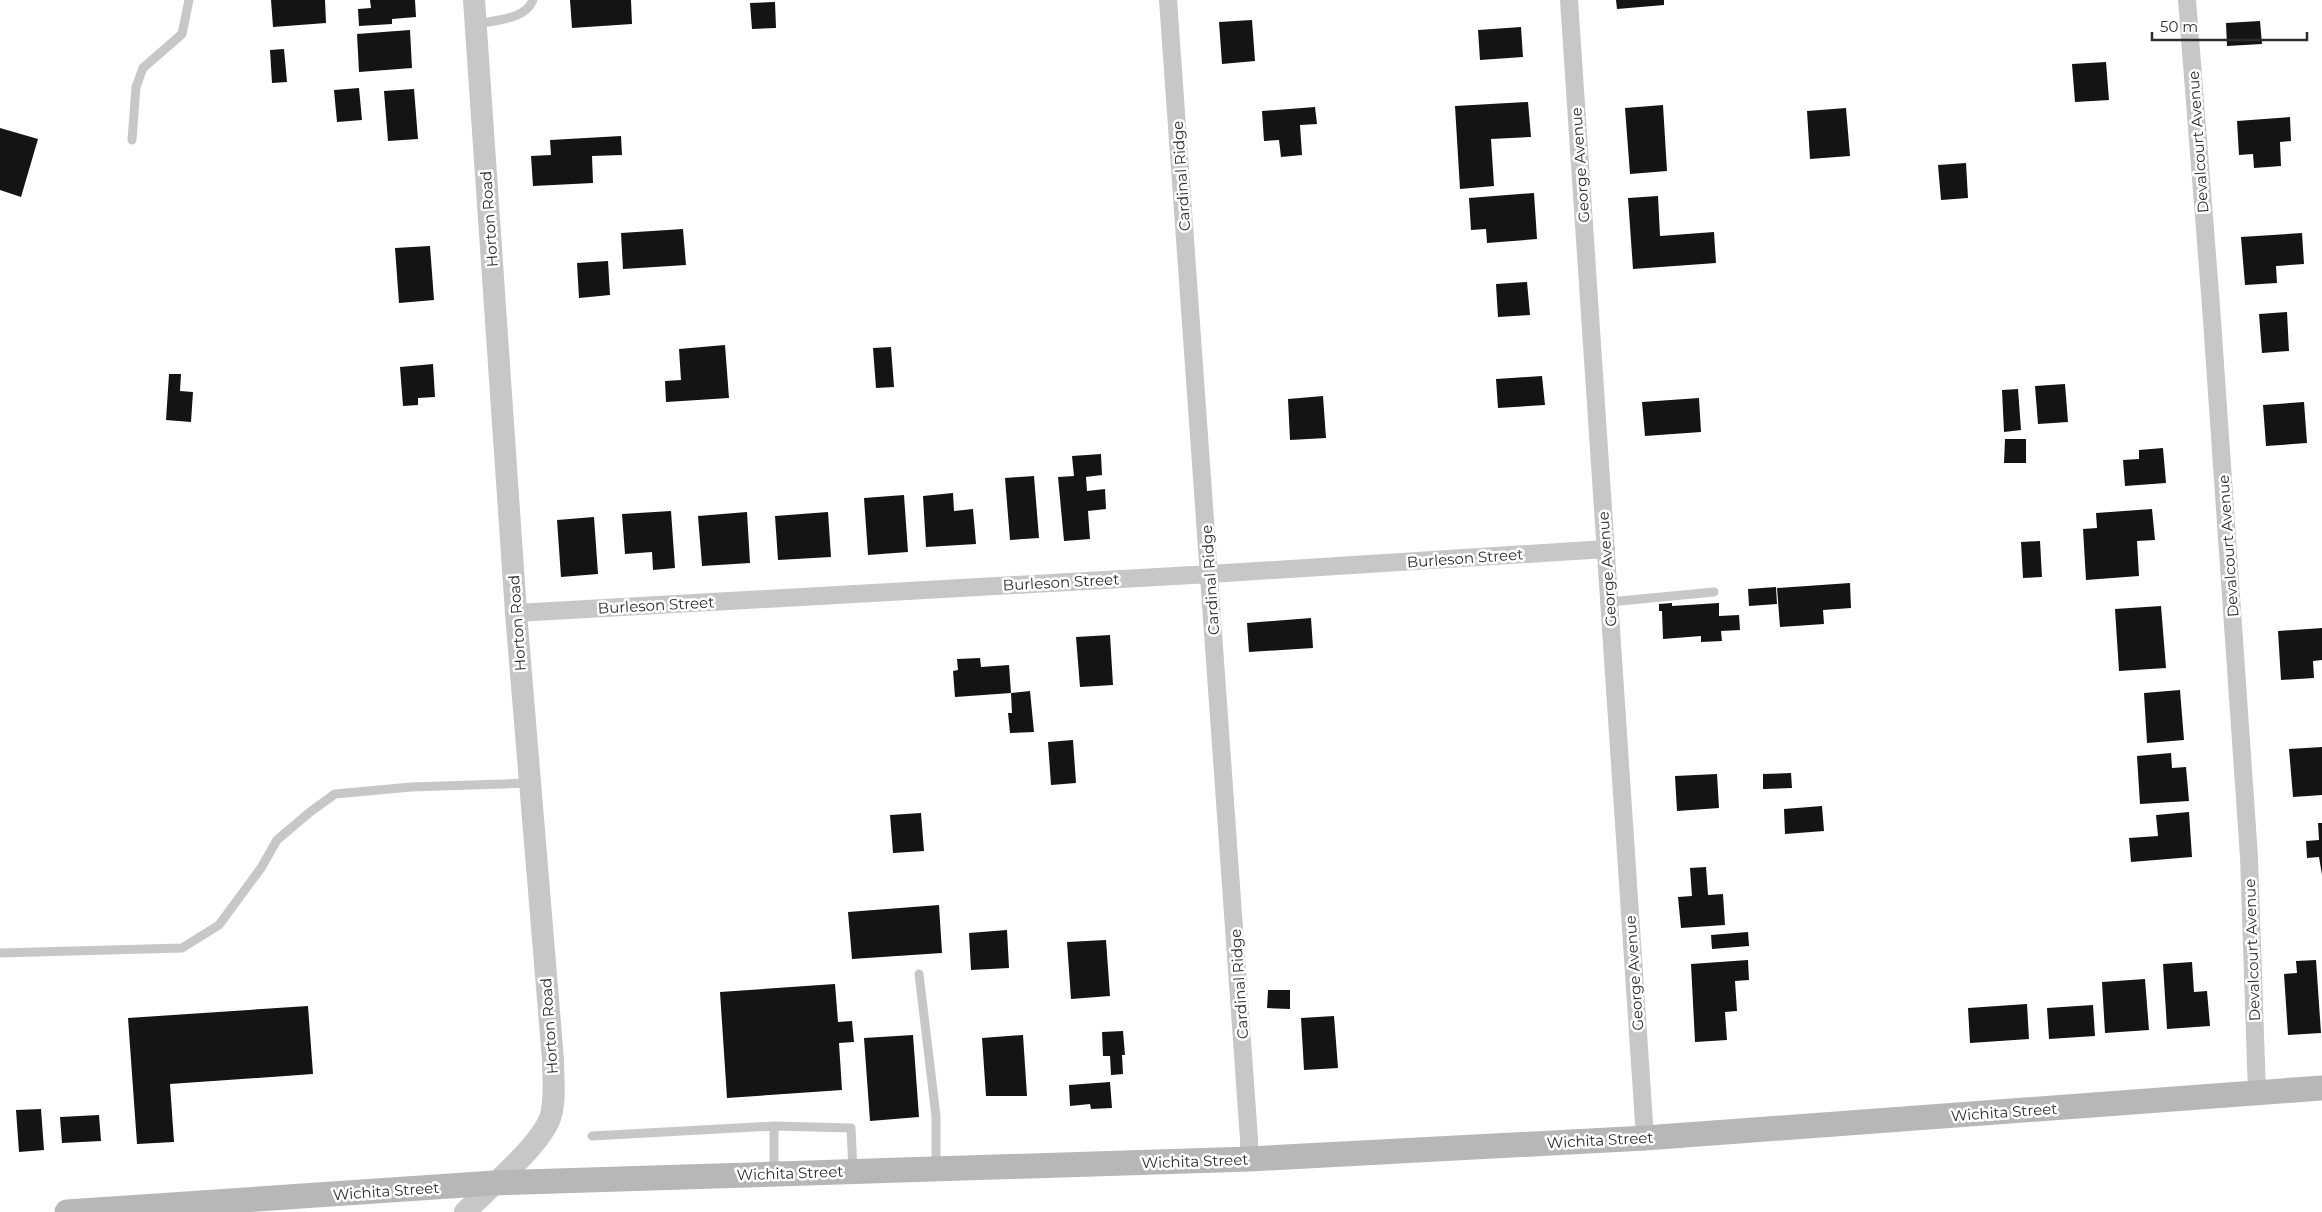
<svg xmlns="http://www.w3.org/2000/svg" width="2322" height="1212" font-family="Montserrat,sans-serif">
<rect width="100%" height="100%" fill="#fff"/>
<!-- building -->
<path fill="#141414" d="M271 0H325L326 23 273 27Z
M370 0H415L416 17 392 19V24L359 26 358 9 371 8Z
M570 0H631L632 24 572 28Z
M1616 0H1664V5L1617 9Z
M775 2 776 28 752 29 750 3Z
M1252 20 1255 61 1222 64 1219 22Z
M2260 21 2262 44 2227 46 2226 23Z
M1521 27 1523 57 1480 60 1478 30Z
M410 30 412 68 359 72 357 34Z
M284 49 287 82 272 83 270 50Z
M2106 62 2109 100 2075 102 2072 64Z
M359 88 362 120 337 122 334 90Z
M414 89 418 139 388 141 384 91Z
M1528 102 1531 137 1491 139 1494 186 1460 189 1455 106Z
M1663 105 1667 171 1630 174 1625 108Z
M1315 107 1317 124 1300 125 1302 155 1281 157 1279 140 1264 141 1262 111Z
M1846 108 1850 156 1810 159 1807 111Z
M2290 117 2291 141 2280 142 2281 166 2254 168 2253 154 2239 155 2237 121Z
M0 128 38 139 21 197 0 190Z
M621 136 622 155 592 156 593 183 533 186 531 156 551 155 550 140Z
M1966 163 1968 198 1941 200 1938 165Z
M1534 193 1537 239 1487 243 1486 229 1471 230 1469 198Z
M1658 196 1660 236 1714 232 1716 263 1633 269 1628 198Z
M683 229 686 265 623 269 621 233Z
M2302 233 2304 264 2276 266 2277 283 2245 285 2241 237Z
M430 246 434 300 399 303 395 248Z
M608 261 610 295 579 298 577 263Z
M1527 282 1530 315 1498 317 1496 284Z
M2287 312 2289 351 2262 353 2259 314Z
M725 345 729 398 666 402 665 381 681 380 679 349Z
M891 347 894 387 876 388 873 348Z
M433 364 435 397 418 398V405L403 406 400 367Z
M169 374H181L180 391 193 392 191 422 166 420Z
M1542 376 1545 405 1498 408 1496 379Z
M2065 384 2068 422 2038 424 2035 386Z
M2018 389 2021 430 2004 432 2002 390Z
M1323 396 1326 438 1290 440 1288 399Z
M1699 398 1701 432 1645 436 1642 402Z
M2304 402 2307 443 2266 446 2263 405Z
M2005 439H2026V463H2004Z
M2163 448 2166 483 2125 486 2123 460 2139 459V450Z
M1101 454 1102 475 1086 477 1087 491 1105 489 1106 509 1088 511 1090 539 1064 541 1058 477 1074 476 1072 456Z
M1034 476 1039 538 1010 540 1005 478Z
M953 493 954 511 973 509 976 544 926 547 923 496Z
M904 495 908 552 868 555 864 498Z
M2152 509 2155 540 2137 541 2139 576 2086 580 2083 529 2097 528 2096 513Z
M671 511 675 568 653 570 652 552 625 554 622 514Z
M747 512 750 563 702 566 698 516Z
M828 512 831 557 778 560 775 516Z
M594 517 598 574 561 577 557 520Z
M2040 541 2042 577 2023 578 2021 542Z
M1850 583 1851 608 1823 610 1824 624 1780 627 1777 588Z
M1776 587 1777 604 1749 606 1748 589Z
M1672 603V606L1719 603V616L1739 615 1740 630 1721 631 1722 641 1701 642V636L1663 639 1662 611H1659V604Z
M2161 606 2166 668 2119 671 2115 609Z
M1311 618 1313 648 1249 652 1247 623Z
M2322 628V660L2313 661 2314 678 2281 680 2278 631Z
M1110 635 1113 685 1080 687 1076 637Z
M980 658 981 667 1009 665 1011 693 955 697 953 671 958 670 957 659Z
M2180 690 2184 740 2147 743 2144 693Z
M1030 691 1034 732 1010 733 1008 713H1012L1011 693Z
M1073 740 1076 783 1051 785 1048 742Z
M2322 747V795L2293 797 2289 749Z
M2171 753 2172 768 2186 767 2189 801 2140 804 2137 756Z
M1791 773 1792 788 1763 789V774Z
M1717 774 1719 808 1677 811 1675 776Z
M1822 806 1824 831 1785 834 1784 809Z
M2189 812 2192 857 2131 862 2129 838 2158 836 2156 815Z
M921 813 924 851 893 853 890 815Z
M2318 823H2322V875L2319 857 2307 858 2306 841 2319 840Z
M1706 867 1708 895 1723 894 1725 925 1681 928 1678 897 1692 896 1690 868Z
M939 905 942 953 852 959 848 912Z
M1007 930 1009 968 971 970 969 933Z
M1748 932 1749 946 1712 949 1711 935Z
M1106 940 1110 996 1071 999 1067 942Z
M1748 960 1749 980 1735 981 1737 1011 1725 1012 1727 1040 1695 1042 1691 964Z
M2316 960 2321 1033 2288 1035 2284 974 2297 973 2296 961Z
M2192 962 2194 992 2207 991 2210 1026 2167 1029 2163 964Z
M2145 979 2149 1030 2105 1033 2102 982Z
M835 984 838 1022 852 1021 854 1042 839 1043 842 1090 727 1098 720 992Z
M1268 990H1290V1009L1267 1008Z
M2027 1004 2029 1039 1970 1043 1968 1008Z
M2093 1005 2095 1036 2049 1039 2047 1008Z
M308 1006 313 1074 170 1084 174 1142 137 1144 128 1018Z
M1334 1016 1338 1068 1304 1070 1301 1018Z
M1123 1031 1125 1055H1122L1123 1074 1111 1075 1110 1056H1103L1102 1032Z
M913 1035 919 1117 870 1121 864 1038Z
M1023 1035 1027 1096H986L982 1038Z
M1110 1082 1112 1108 1091 1109 1090 1104 1070 1106 1069 1085Z
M41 1109 44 1150 19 1152 16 1110Z
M99 1115 101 1141 62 1143 60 1117Z"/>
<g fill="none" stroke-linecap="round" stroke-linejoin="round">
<!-- service -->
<path stroke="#c7c7c7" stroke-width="9" d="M476 24C495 20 525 20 533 0
M132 140 136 87 143 68 182 34 189 0
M1609 602 1714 592
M0 953 182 948 219 925 261 868 277 840 310 812 335 794 411 787 529 783
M919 974 936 1116V1166
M774 1126 851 1128 853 1171
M592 1136 774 1126V1173"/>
<!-- minor -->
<path stroke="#c7c7c7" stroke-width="18" d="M1168 0 1249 1139V1159
M1569 0 1645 1138
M2187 0 2211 306 2249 857 2257 1093
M516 613 1210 574 1606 549"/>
<!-- tertiary -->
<path stroke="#c7c7c7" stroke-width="22" d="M465 1212C487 1190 540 1146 550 1118 556 1101 553 1078 553 1060L516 613 474 0"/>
<!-- secondary -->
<path stroke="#b7b7b7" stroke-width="25" d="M67 1212 494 1183 1249 1159 1645 1138 2322 1088"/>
</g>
<g text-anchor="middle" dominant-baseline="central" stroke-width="5" stroke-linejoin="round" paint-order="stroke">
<!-- street labels -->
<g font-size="15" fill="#2d2d2d" stroke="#fff">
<text transform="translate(2198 142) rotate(-94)">Devalcourt Avenue</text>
<text transform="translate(1580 165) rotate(-94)">George Avenue</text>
<text transform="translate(1181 176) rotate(-94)">Cardinal Ridge</text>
<text transform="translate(489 219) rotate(-94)">Horton Road</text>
<text transform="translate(2228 546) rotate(-94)">Devalcourt Avenue</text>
<text transform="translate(1465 558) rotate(-4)">Burleson Street</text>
<text transform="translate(1607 569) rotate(-94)">George Avenue</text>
<text transform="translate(1210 580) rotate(-94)">Cardinal Ridge</text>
<text transform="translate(1061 582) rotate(-3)">Burleson Street</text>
<text transform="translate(656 605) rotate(-3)">Burleson Street</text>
<text transform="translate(517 623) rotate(-94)">Horton Road</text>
<text transform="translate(2252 950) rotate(-92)">Devalcourt Avenue</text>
<text transform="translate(1634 973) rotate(-94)">George Avenue</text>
<text transform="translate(1239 984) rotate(-94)">Cardinal Ridge</text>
<text transform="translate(549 1026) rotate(-94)">Horton Road</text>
<text transform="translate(2004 1112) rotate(-4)">Wichita Street</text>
<text transform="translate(1600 1140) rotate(-3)">Wichita Street</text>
<text transform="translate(1195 1161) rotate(-2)">Wichita Street</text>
<text transform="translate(790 1173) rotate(-2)">Wichita Street</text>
<text transform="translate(386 1191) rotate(-4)">Wichita Street</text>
</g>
</g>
<!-- scale -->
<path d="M2152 32v8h155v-8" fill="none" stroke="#2d2d2d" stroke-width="2.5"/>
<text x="2160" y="32" font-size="15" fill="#2d2d2d" stroke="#ffffff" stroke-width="4" paint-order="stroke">50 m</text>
</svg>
